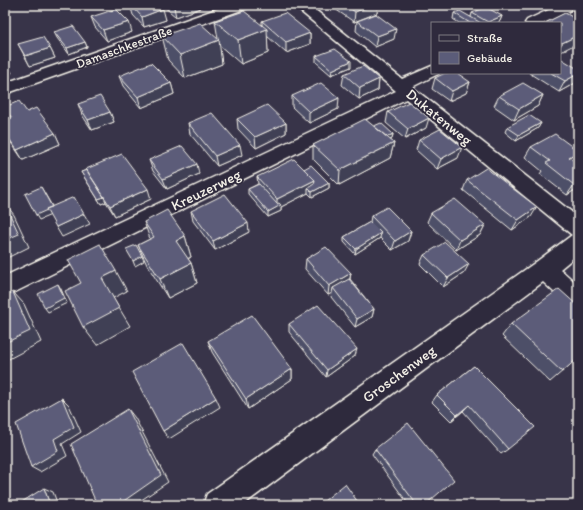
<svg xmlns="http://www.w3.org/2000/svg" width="583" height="510" font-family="Itim,sans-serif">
<rect width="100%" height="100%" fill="#383449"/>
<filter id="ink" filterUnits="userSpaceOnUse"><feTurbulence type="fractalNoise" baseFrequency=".025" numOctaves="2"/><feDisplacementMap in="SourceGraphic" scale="8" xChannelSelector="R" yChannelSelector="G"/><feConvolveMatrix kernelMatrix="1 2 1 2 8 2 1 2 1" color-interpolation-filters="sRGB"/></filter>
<g filter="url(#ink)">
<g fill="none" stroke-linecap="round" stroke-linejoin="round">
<defs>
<path id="minor" d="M228 5H249L247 8 5 94V83Z
M293 5H309L402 79 432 66V73H439L438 74 412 87 578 217V254L560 269 578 285V310L570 307 543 282 243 505H203L207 494 536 262 572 235 406 99 5 297V276L396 91Z
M559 5H577L575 8 544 23H525L527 20Z"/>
</defs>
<!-- minor casing -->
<use href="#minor" stroke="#f4f1e8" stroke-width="3"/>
<!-- minor -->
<use href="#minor" fill="#2f2a3d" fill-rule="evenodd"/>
</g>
<!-- wall -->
<path fill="#4e4f68" stroke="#f4f1e8" d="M130 5H159L166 20 144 27 133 15Z
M162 5H201V8L176 17Z
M335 5H378L377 13 362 19 394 39 375 47 356 31 357 21 354 22 335 9Z
M519 5H534L527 9Z
M454 13 471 17 472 13 502 16 500 21 497 23H459L453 19Z
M91 17 132 32 107 41 95 27Z
M215 21 262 25V21L310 33V44L286 53 267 36 268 53 241 64 219 45 222 64 185 78 168 60 162 36 218 39Z
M54 32 85 42 87 47 69 54 57 38Z
M18 44 50 48 55 58 30 66Z
M316 56 351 67 331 75 316 62Z
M578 69V81L577 82 559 92 529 73H560Z
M344 74 379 79 378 90 359 99 342 85Z
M119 76 171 83 174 94 141 108 123 86Z
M435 78 470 82 466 93 449 101 432 89Z
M543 95 538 106 514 120 494 106 499 96Z
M292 96 338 109 309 123 292 107Z
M78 104 110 112 114 122 92 130 82 115Z
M5 110 27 112 55 133 60 144 23 160 5 134V121L11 119Z
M388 112 426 128 405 139 386 123Z
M237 119 286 123V133L256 148 238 129Z
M188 123 242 155 217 166 190 134Z
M541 123 538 128 516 141 505 132 507 127Z
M374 126 393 134 392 139 390 140 394 143 390 158 339 185 313 159V145Z
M419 140 458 158 437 169 416 150Z
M531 147 573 160 578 188 567 195 540 174 542 171 525 157Z
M149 160 199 174 167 189 153 171Z
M304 169 329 183V188L312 197 308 193 281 207V211L268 217 248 194V189L258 184 257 177Z
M87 170 151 199 115 216 106 202 101 204 84 177 81 172Z
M467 180 531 217 512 230 463 190Z
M191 211 249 232 215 250 193 221Z
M431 213 485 225 480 235 456 250 427 222Z
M371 216 411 231 408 241 392 250 380 238 355 254 344 242V237L370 222Z
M144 222 185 236 191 257 188 259 191 263 197 283 168 298 147 265 138 245 150 239Z
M424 255 464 273 443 287 420 264Z
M306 259 351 273 350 279 374 309 372 317 355 327 331 297 332 293 328 295 305 269Z
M289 324 355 356 326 377 289 332Z
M511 324 578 358 550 382 502 336Z
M208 341 292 369V379L248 409 212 352Z
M474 366 508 449 501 454 463 411 451 421 432 402 437 395Z
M375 449 425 505H409L372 454Z"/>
<!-- shaded-wall -->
<path fill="#404055" stroke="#f4f1e8" d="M5 5H17L5 9Z
M179 5H201V8L176 17 174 7Z
M372 5H378L377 13 354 22 355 12Z
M528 5H534L527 9Z
M163 9 166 20 144 27 142 17Z
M502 16 500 21 497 23H488V22Z
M129 22 132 32 107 41 103 30Z
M267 29 268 53 241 64 238 40Z
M396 29 394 39 375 47 377 36Z
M310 33V44L286 53V42Z
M578 35V43L560 52V47L562 43Z
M219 40 222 64 185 78 180 55Z
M85 42 87 47 69 54 67 48Z
M50 48 55 58 30 66 25 56Z
M351 61V67L331 75 332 70Z
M5 62H6L12 73 5 75Z
M578 74V81L577 82 559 92 565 81Z
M379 79 378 90 359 99 360 88Z
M470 82 466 93 449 101 452 91Z
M171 83 174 94 141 108 138 97Z
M543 95 538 106 514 120 519 109Z
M339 98 338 109 309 123V112Z
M110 112 114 122 92 130 88 120Z
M429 118 426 128 405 139 408 129Z
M286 123V133L256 148 255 137Z
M541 123 538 128 516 141 519 135Z
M55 133 60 144 23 160 17 150Z
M393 134 392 139 378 146 379 141Z
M394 143 390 158 339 185 340 170Z
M240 145 242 155 217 166 215 156Z
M462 147 458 158 437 169 441 159Z
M578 152 572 161 569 157Z
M197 164 199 174 167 189 163 179Z
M315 180 314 190 308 188V193L281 207V211L268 217V212L277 207V199Z
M578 182V188L567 195 574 185Z
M329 183V188L312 197V192Z
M41 187 56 213 39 220 36 215Z
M148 189 151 199 115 216 110 206Z
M104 197 106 202 101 204 98 199Z
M5 203 14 215 29 247 5 259Z
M537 207 531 217 512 230 518 220Z
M84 214 90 224 62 237 56 227Z
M248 223 249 232 215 250 213 241Z
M485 225 480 235 456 250 460 240Z
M411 231 408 241 392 250 395 241Z
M381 233 380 238 355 254 356 249Z
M185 236 191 257 183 261 176 241Z
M142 256 144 261 135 266 133 261Z
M191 263 197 283 168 298 160 279Z
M469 264 464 273 443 287 448 278Z
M116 271 127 291 113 298 130 326 97 345 83 327 102 278Z
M351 273 349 282 333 288 332 293 328 295 329 286Z
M58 284 61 289 67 303 48 312 45 308Z
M13 292 24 304 41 342 5 361V343Z
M374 309 372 317 355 327 357 319Z
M357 349 355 356 326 377 327 370Z
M292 369V379L248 409 246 399Z
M62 398 69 405 81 432 62 444 67 456 40 472 31 467 54 439Z
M216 398 220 407 169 439 163 431Z
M469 405 463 411 451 421 457 415Z
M128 409 135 418 168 482 134 505H118Z
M44 488 53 492 58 505H50Z"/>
<!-- building -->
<path fill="#5b5c79" stroke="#f4f1e8" d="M131 5H159L163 9 142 17Z
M171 5H179L174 7Z
M345 5H372L355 12Z
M486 7 502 16 488 22 472 13Z
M116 9 129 22 103 30 91 17Z
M244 11 267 29 238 40 215 21Z
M460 11 481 23H470L454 13Z
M285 13 310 33 286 42 262 21Z
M565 13 578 20V35L562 43 560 42V23H545Z
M376 14 396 29 377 36 357 21Z
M200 23 219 40 180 55 162 36Z
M73 26 85 42 67 48 54 32Z
M43 37 50 48 25 56 18 44Z
M335 49 351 61 332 70 316 56Z
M560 58 578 69V74L565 81 551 73H560Z
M151 63 171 83 138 97 119 76Z
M363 66 379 79 360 88 344 74Z
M445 73H457L470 82 452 91 435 78Z
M321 83 339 98 309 112 292 96Z
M523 83 543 95 519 109 499 96Z
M100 96 110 112 88 120 78 104Z
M19 101 27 112 36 108 55 133 17 150 5 133V121L12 118 5 109V107Z
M409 102 429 118 408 129 388 112Z
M267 105 286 123 255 137 237 119Z
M212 113 240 145 215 156 188 123Z
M529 115 541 123 519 135 507 127Z
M365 119 394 143 340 170 313 145Z
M381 123 393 134 387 137 374 126Z
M440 129 462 147 441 159 419 140Z
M555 134 578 151V152L569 157 578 164V182L574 185 546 163 550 161 531 147Z
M182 146 197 164 163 179 149 160Z
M122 154 148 189 110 206 86 169Z
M294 159 315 180 277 199 257 177Z
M311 165 329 183 312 192 308 188 314 184 315 180 304 169Z
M486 168 537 207 518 220 467 180Z
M87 170 89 174 104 197 98 199 81 172Z
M259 184 277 204 279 203 281 205 268 212 248 189Z
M41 187 52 207 46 209 47 210 36 215 25 194Z
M225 194 248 223 213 241 191 211Z
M74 197 84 214 56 227 46 209Z
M455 199 485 225 460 240 431 213Z
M5 204 19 234 5 240Z
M387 207 411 231 395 241 371 216Z
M167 210 185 236 176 241 191 263 160 279 138 245 154 237 144 222Z
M370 222 381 233 356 249 344 237Z
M445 242 469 264 448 278 424 255Z
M100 244 116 271 102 278 119 308 83 327 65 291 81 283 68 260Z
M136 245 142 256 133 261 126 249Z
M326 247 351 273 329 286 306 259Z
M349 279 374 309 357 319 333 288Z
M58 284 64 298 45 308 38 294Z
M559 289 578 306V358L562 372 511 324Z
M13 292 30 331 5 343V296Z
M318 305 357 349 327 370 289 324Z
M252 315 292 369 246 399 208 341Z
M183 343 216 398 163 431 132 372Z
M474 366 535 427 508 449 469 405 457 415 437 395Z
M62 398 74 427 54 439 58 451 31 467 16 424Z
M128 409 161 475 118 505H97L71 444Z
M408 423 454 480 425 505H417L375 449Z
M345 484 360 505H319Z
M44 488 50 505H17Z"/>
</g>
<g text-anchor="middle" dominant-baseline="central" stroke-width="3.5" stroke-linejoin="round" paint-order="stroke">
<!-- far-street labels -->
<g font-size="13" fill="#f4f1e8" stroke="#2f2a3d">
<text transform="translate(124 47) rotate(-20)">Damaschkestraße</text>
</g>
<!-- street labels -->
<g font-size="15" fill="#f4f1e8" stroke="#2f2a3d">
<text transform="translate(439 117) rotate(39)">Dukatenweg</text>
<text transform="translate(206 190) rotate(-26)">Kreuzerweg</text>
<text transform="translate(399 374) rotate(-36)">Groschenweg</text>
</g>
</g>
<!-- margin -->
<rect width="583" height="510" fill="none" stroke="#2f2a3d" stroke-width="20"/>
<rect x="10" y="10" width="563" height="490" fill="none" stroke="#f4f1e8" stroke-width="1.5" filter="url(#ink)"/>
<!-- legend -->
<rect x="431" y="22" width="130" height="52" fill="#2f2a3d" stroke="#7e7a81"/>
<rect x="439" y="35" width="20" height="6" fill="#2f2a3d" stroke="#7e7a81"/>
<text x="467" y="42" font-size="12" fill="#f4f1e8">Straße</text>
<rect x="439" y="52" width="20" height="12" fill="#5b5c79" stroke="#7e7a81"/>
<text x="467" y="62" font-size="12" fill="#f4f1e8">Gebäude</text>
</svg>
